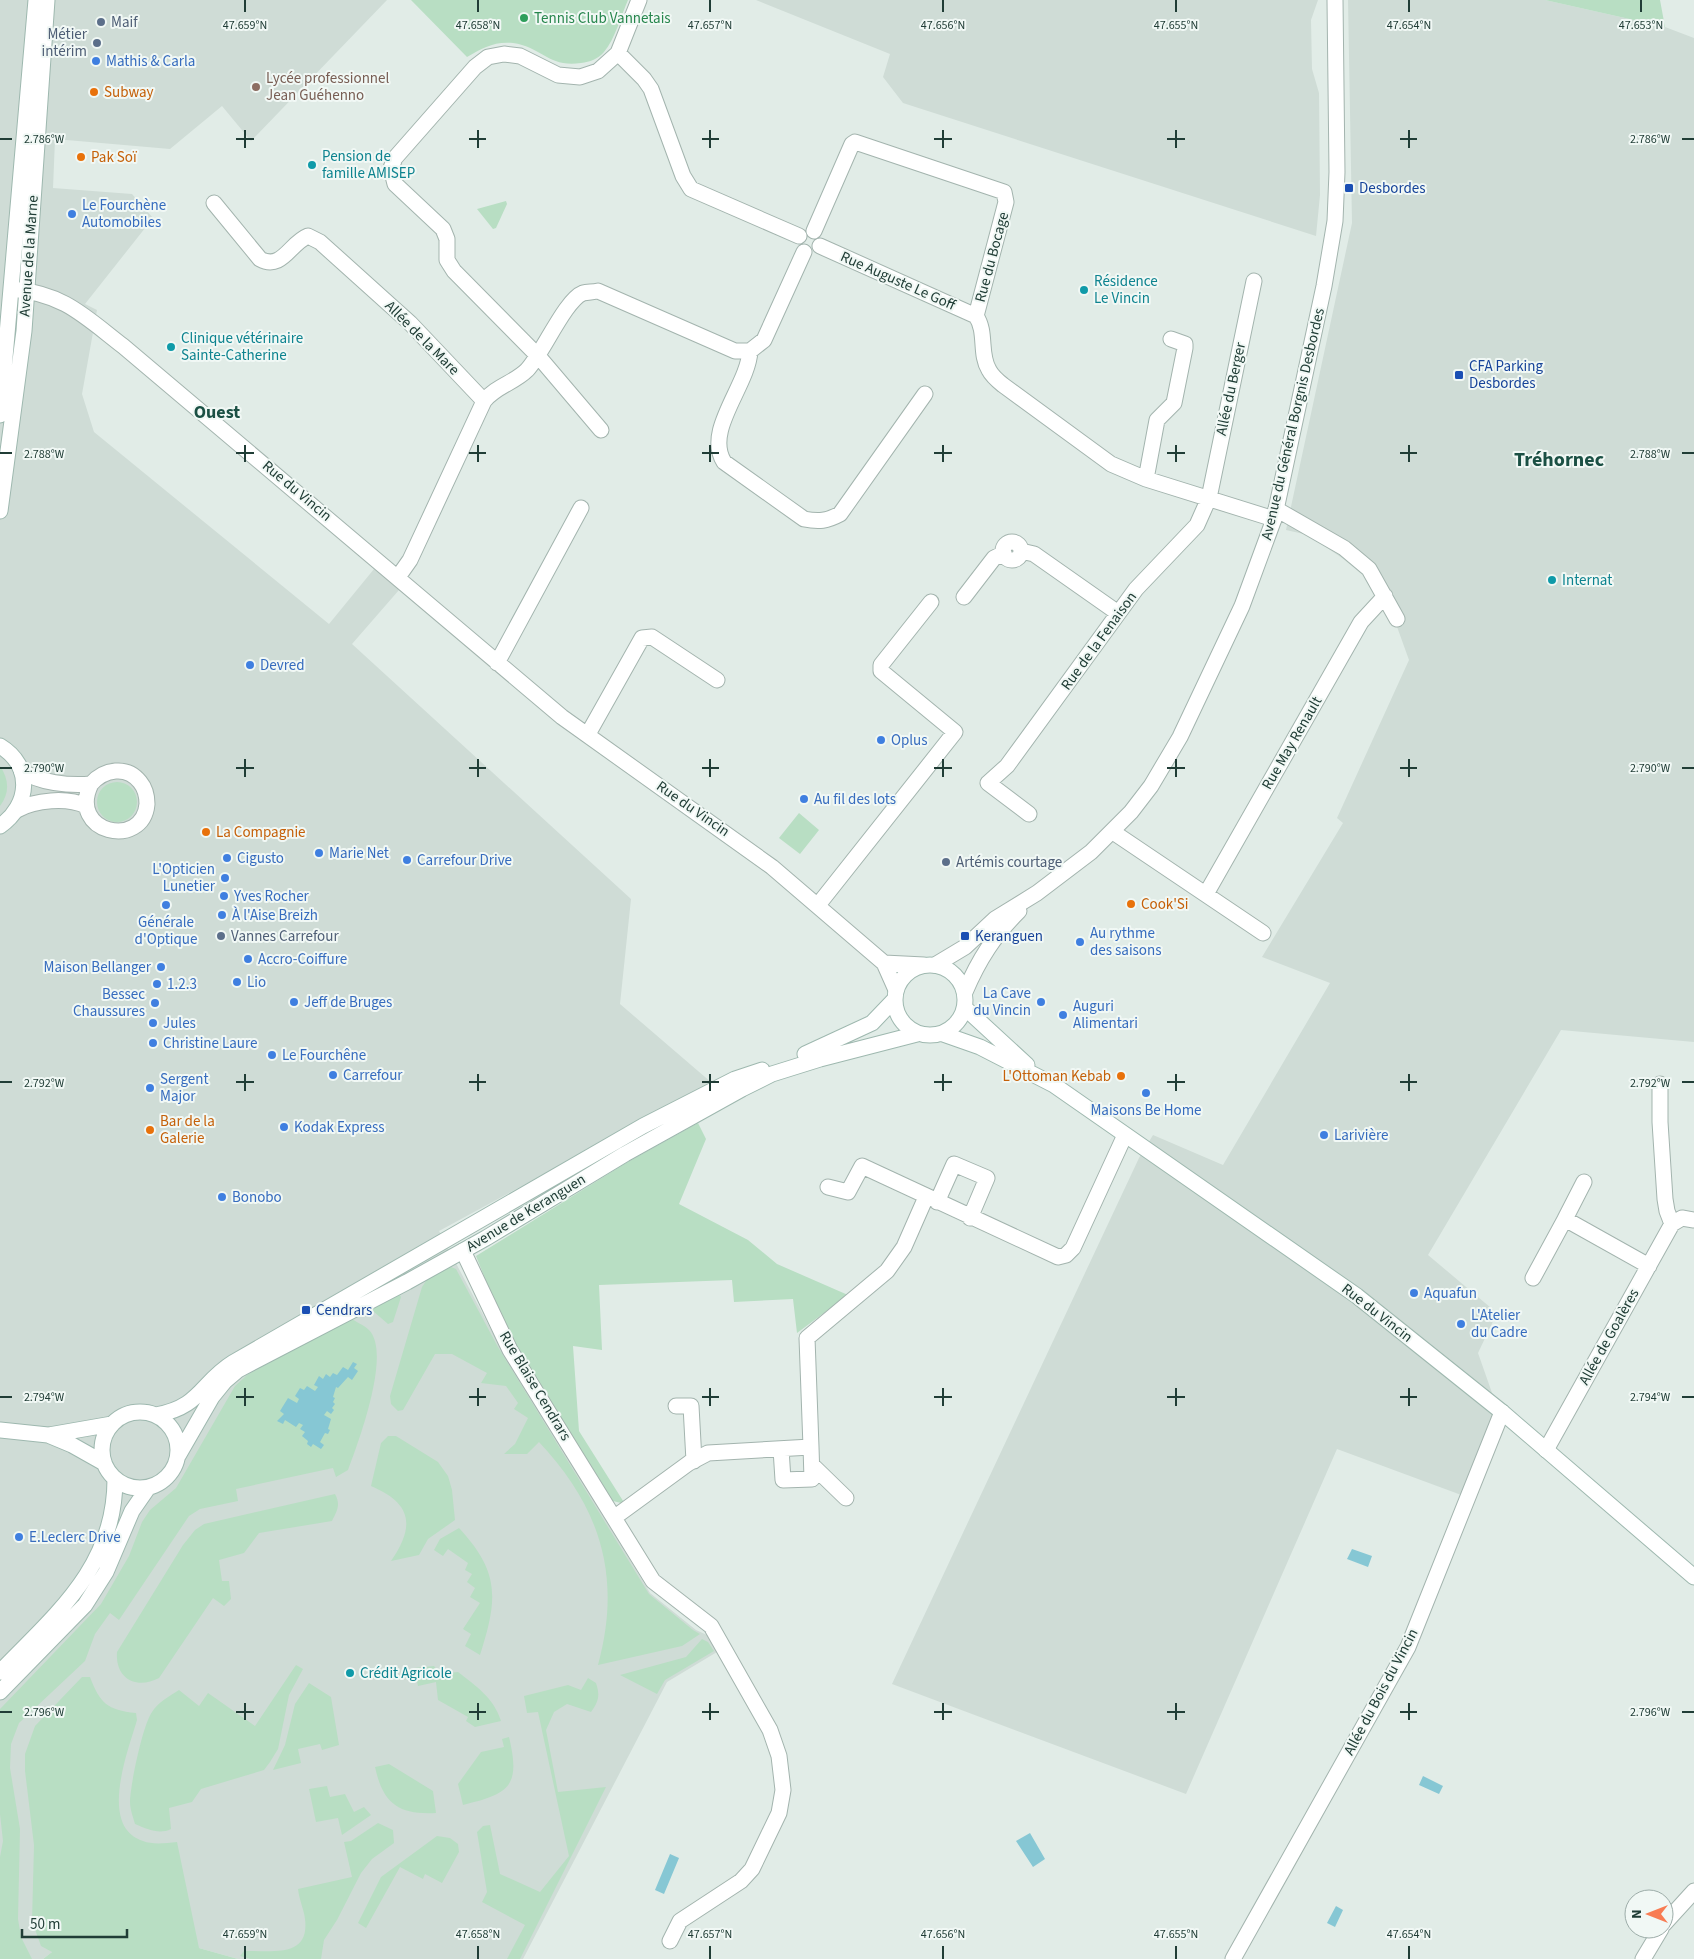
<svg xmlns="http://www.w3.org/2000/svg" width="1694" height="1959" font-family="'Source Sans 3',sans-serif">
<rect width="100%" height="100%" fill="#e1ece7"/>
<!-- built -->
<path fill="#cfdcd6" d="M0 0H387L251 141 222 106 170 149 55 139 53 188 132 194 153 218 85 304 97 310 82 394 94 432 329 624 374 569 399 590 352 644 631 899 620 1004 712 1083 439 1231 498 1343 650 1593 696 1630 707 1635 717 1652 667 1682 523 1959H238L199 1948 52 1952 43 1959H0Z
M756 0H1318L1311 20 1312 69 1319 93 1320 195 1316 236 903 103 883 77 890 54Z
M1348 0H1545L1665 27 1694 38V1042L1561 1030 1428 1255 1497 1313 1478 1353 1498 1410 1464 1496 1337 1449 1186 1794 892 1684 1139 1158 1153 1135 1223 1165 1330 983 1262 957 1343 823 1337 818 1409 660 1396 624 1375 585 1342 558 1308 535 1286 530 1352 223Z"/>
<!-- green -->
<path fill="#b8dec3" d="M411 0H628C621 16 615 39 604 52 598 59 590 62 581 63 549 68 542 47 513 43 495 41 482 48 467 57Z
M1546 0H1660L1665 27 1545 0Z
M506 201 507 204 496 228 493 229 477 209Z
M0 766C9 779 10 793 0 806Z
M97 802a20 20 0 1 1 40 0a20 20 0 1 1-40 0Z
M799 813 819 830 800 854 779 838Z
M698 1123 706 1139 679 1204 748 1240 777 1264 848 1295 797 1333 793 1299 734 1302 732 1280 599 1285 602 1350 573 1346 579 1431 625 1504 609 1500 510 1341 476 1256 626 1163Z
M451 1267 456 1269 498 1347 649 1594 693 1630 700 1634 682 1646 598 1665C622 1577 601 1508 539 1442L527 1454H504L515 1444 528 1418 514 1409 518 1403 506 1386 481 1383 487 1373 452 1354H435L403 1410 398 1411 391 1404 390 1396 422 1287 428 1278Z
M399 1294 401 1297 393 1322 388 1324 373 1311V1308Z
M350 1318C356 1322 364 1325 369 1330 392 1353 358 1443 348 1470L336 1477 333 1468 236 1489 238 1501 200 1509 189 1516 119 1620 110 1613 95 1634 85 1661 19 1723 11 1744 10 1768 20 1829 18 1919 21 1937 32 1959H0V1857L3 1841 0 1814V1709L101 1604 129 1556 142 1522 150 1510 176 1488 235 1386 247 1375Z
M388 1436H396L438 1462 448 1476 452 1490 455 1520 428 1539 419 1555 391 1561C416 1525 411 1503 371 1486L381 1443Z
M335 1494C341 1505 337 1511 332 1521L259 1533 244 1553 219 1560 222 1581H229L231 1599 224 1606 213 1598 159 1678C136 1690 115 1678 117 1652L183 1545 195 1530 204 1524Z
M459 1528C500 1572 498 1599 480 1655L465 1646 471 1634 463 1629 480 1603 470 1597 475 1588 467 1582 472 1574 465 1570 468 1563 448 1549 443 1556 434 1550 440 1539Z
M702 1639 708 1642 714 1651 665 1680 657 1694 620 1675 686 1657Z
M296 1665 303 1669 289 1695 278 1749 270 1762 264 1770 201 1789 192 1802 169 1808 171 1829C159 1835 147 1829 135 1824 133 1817 130 1809 130 1802 130 1786 143 1724 152 1712 158 1702 170 1696 179 1690L199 1706 208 1693 255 1726Z
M434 1666 440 1674 458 1672C476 1686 494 1698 501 1721L475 1727 466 1721 468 1717 438 1700 436 1682 418 1686 414 1668Z
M82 1677H90C100 1703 107 1710 136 1713L137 1720C128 1751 98 1827 143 1841 153 1845 166 1843 177 1842L199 1948 238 1959H43L52 1952 41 1946 32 1921 34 1845 25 1771V1754L35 1726Z
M588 1678 596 1683C600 1695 599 1701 591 1712L567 1704 554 1712 546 1730 558 1792 606 1787 520 1959H507L525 1925 482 1902 487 1892 477 1832 483 1826 490 1825 500 1874 540 1892 569 1856 538 1712 527 1713 524 1696 568 1685 581 1690Z
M309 1683 331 1697 339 1745 322 1750 320 1744 298 1749 301 1763 273 1770 285 1745 295 1704Z
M509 1737C521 1787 509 1794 463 1805L458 1784 481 1752 504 1747 502 1739Z
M389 1764 433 1791 436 1813C399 1815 383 1804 375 1767Z
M327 1786 330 1797 345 1794 354 1812 364 1807 371 1815 342 1835 338 1818 316 1822 309 1789Z
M378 1823 393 1830 394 1843 372 1859 361 1873 337 1920 324 1940 321 1959H250L240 1956 244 1951C270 1950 310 1959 305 1919 304 1910 299 1899 298 1889L352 1877 344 1842 351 1841Z
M437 1836 450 1838 458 1844 459 1852 442 1883 425 1874 423 1879 400 1867 366 1928 358 1923 381 1877Z"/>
<!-- water -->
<path fill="#86c7d4" d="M353 1362 357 1364 354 1368 358 1371 352 1380 348 1377 338 1388 336 1387 333 1397 335 1398 333 1402 335 1404 332 1408 334 1410 331 1414 327 1411 324 1415 331 1419 328 1429 330 1430 328 1434 325 1433 320 1442 324 1445 321 1449 313 1444 311 1447 307 1444 308 1441 302 1436 305 1432 300 1429 303 1425 299 1423 296 1427 285 1420 283 1424 277 1421 284 1414 280 1411 288 1398 297 1403 299 1399 295 1396 300 1388 304 1390 307 1386 315 1391 318 1387 314 1385 319 1376 323 1379 326 1374 330 1377 333 1373 337 1375 343 1367 348 1370Z
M1352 1549 1372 1556 1368 1567 1347 1559Z
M1423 1776 1443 1786 1439 1794 1419 1785Z
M1030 1833 1045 1859 1033 1867 1016 1841Z
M670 1854 679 1858 664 1894 655 1890Z
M1336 1906 1343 1910 1335 1927 1327 1923Z"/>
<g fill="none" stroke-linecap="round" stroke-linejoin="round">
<defs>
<path id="minor" d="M618 53 644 79 651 89 683 176 691 189 799 236
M214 203 260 259C282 271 290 243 308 236L320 242 410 323 484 401 410 560 398 577
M814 231 852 144 855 142 1004 192 1006 202 976 316C987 332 979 354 989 370 992 376 998 381 1003 385L1111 464 1146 479 1274 519
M820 246 976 316
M12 289C64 294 83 315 123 346L562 717 772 867 884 963 896 990
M750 351C748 386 704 430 724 462L804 519C819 522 827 521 840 514L925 394
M484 401C496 386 514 383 527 370 543 353 565 300 583 293 587 292 593 292 598 291L735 351H750L764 340 804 252
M601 430 539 357 454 271 447 260V239L443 229 395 184 391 168 395 158 475 67 488 57 504 54 520 56 558 75 580 77 598 71 618 53 639 0
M1146 479 1157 420 1174 403 1185 348V344L1171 339
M1276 509 1344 548 1369 569 1397 619
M1003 551a9 9 0 1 1 18 0a9 9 0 1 1-18 0Z
M1021 551 1034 554 1118 613
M964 597 994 558 1004 553
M497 663 581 508
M588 734 642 638 652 637 717 680
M21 770C38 783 70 786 91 784 104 769 127 765 140 782 145 788 147 796 147 804 143 850 67 833 91 784
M17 810C35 800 67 797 86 806
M1029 814 988 783 1007 766 1136 589 1197 525 1209 498 1254 281
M1113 832 1263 933
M1206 894 1361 622 1385 596
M818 905 955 732 881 671V665L931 602
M884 963 924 965
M1660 1084V1122L1665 1199 1667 1211 1672 1224
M828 1187 848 1192 862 1166 1058 1257 1066 1255 1073 1248 1125 1135
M937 1202 954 1164 987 1178 970 1218
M1565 1219 1584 1182
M463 1251 510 1350 653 1581 711 1626 770 1730 779 1756 783 1790 779 1813 752 1869 741 1881 680 1921 670 1941
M1533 1278 1565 1219 1649 1266
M676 1406H691L694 1461
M781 1449 783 1480 812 1479 811 1447
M1546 1450 1672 1224 1682 1218 1694 1220
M812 1465 846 1498
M615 1517 689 1463 708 1453 811 1447 807 1338 887 1271 904 1247 926 1197
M1664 1924 1694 1891
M1233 1959 1408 1647 1502 1412
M1643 1959 1661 1929"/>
<path id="tertiary" d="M935 965 965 947 995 919 1037 893 1091 852 1131 812 1151 786 1180 737 1242 606 1274 519 1324 286 1335 221 1337 172 1335 0
M965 992C979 959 994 936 1019 911"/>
<path id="secondary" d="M0 415 36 0
M0 511 24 331 47 0
M0 746C33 766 30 805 0 826
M895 1000a35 35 0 1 1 70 0a35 35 0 1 1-70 0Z
M965 1008 1027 1065
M943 1034 980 1047 1054 1085 1357 1296 1502 1412 1694 1577
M805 1054 872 1023 895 999
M102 1450a38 38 0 1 1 76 0a38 38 0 1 1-76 0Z
M156 1415C201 1407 200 1383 234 1362L643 1126 735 1079 762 1070
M0 1430 48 1435 72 1445 104 1463
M49 1435 112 1424
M178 1456 212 1397 225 1381 238 1370 407 1282 486 1238 625 1154 742 1089 772 1074 820 1059 917 1034
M0 1672C56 1614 115 1567 115 1479
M0 1692 85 1605 106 1572 132 1511 148 1488"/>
</defs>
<!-- minor casing -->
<use href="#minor" stroke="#a3b4ae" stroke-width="17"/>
<!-- tertiary casing -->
<use href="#tertiary" stroke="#a3b4ae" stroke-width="17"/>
<!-- secondary casing -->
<use href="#secondary" stroke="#9eb8af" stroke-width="17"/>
<!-- minor -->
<use href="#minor" stroke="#fff" stroke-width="15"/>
<!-- tertiary -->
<use href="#tertiary" stroke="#fff" stroke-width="15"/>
<!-- secondary -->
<use href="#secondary" stroke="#fff" stroke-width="15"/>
</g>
<!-- ticks -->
<path fill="none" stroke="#203d36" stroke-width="2" d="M245 0V12M478 0V12M710 0V12M943 0V12M1176 0V12M1409 0V12M1641 0V12M245 130V148M478 130V148M710 130V148M943 130V148M1176 130V148M1409 130V148M0 139H12M236 139H254M469 139H486M702 139H719M934 139H952M1167 139H1185M1400 139H1417M1682 139H1694M245 445V462M478 445V462M710 445V462M943 445V462M1176 445V462M1409 445V462M0 453H12M236 453H254M469 453H486M702 453H719M934 453H952M1167 453H1185M1400 453H1417M1682 453H1694M245 759V777M478 759V777M710 759V777M943 759V777M1176 759V777M1409 759V777M0 768H12M236 768H254M469 768H486M702 768H719M934 768H952M1167 768H1185M1400 768H1417M1682 768H1694M245 1074V1091M478 1074V1091M710 1074V1091M943 1074V1091M1176 1074V1091M1409 1074V1091M0 1082H12M236 1082H254M469 1082H486M702 1082H719M934 1082H952M1167 1082H1185M1400 1082H1417M1682 1082H1694M245 1388V1406M478 1388V1406M710 1388V1406M943 1388V1406M1176 1388V1406M1409 1388V1406M0 1397H12M236 1397H254M469 1397H486M702 1397H719M934 1397H952M1167 1397H1185M1400 1397H1417M1682 1397H1694M245 1703V1720M478 1703V1720M710 1703V1720M943 1703V1720M1176 1703V1720M1409 1703V1720M0 1712H12M236 1712H254M469 1712H486M702 1712H719M934 1712H952M1167 1712H1185M1400 1712H1417M1682 1712H1694M245 1946V1959M478 1946V1959M710 1946V1959M943 1946V1959M1176 1946V1959M1409 1946V1959"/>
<!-- markers -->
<circle fill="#2e9e5b" stroke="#f1f8f5" stroke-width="2" cx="524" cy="18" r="5"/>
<g fill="#5c6f8a" stroke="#f1f8f5" stroke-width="2">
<circle cx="101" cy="22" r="5"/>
<circle cx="97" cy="43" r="5"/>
<circle cx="946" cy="862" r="5"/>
<circle cx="221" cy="936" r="5"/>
</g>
<g fill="#3f7fe0" stroke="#f1f8f5" stroke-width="2">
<circle cx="96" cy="61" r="5"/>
<circle cx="72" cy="214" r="5"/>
<circle cx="250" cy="665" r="5"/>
<circle cx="881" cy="740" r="5"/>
<circle cx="804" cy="799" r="5"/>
<circle cx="319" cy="853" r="5"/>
<circle cx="227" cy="858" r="5"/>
<circle cx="407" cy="860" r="5"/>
<circle cx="225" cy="878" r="5"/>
<circle cx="224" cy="896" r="5"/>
<circle cx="166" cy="905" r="5"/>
<circle cx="222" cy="915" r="5"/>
<circle cx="1080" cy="942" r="5"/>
<circle cx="248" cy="959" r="5"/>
<circle cx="161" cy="967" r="5"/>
<circle cx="237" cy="982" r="5"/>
<circle cx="157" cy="984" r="5"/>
<circle cx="294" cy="1002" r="5"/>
<circle cx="1041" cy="1002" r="5"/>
<circle cx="155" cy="1003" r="5"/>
<circle cx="1063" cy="1015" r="5"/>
<circle cx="153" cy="1023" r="5"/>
<circle cx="153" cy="1043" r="5"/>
<circle cx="272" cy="1055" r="5"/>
<circle cx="333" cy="1075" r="5"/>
<circle cx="150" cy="1088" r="5"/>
<circle cx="1146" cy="1093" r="5"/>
<circle cx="284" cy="1127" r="5"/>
<circle cx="1324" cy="1135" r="5"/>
<circle cx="222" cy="1197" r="5"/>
<circle cx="1414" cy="1293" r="5"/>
<circle cx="1461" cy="1324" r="5"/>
<circle cx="19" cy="1537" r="5"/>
</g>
<circle fill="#8d6e63" stroke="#f1f8f5" stroke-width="2" cx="256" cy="87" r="5"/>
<g fill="#e8710a" stroke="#f1f8f5" stroke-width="2">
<circle cx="94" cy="92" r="5"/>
<circle cx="81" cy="157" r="5"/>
<circle cx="206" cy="832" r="5"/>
<circle cx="1131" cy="904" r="5"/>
<circle cx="1121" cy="1076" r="5"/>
<circle cx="150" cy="1130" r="5"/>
</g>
<g fill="#0f9aa8" stroke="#f1f8f5" stroke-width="2">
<circle cx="312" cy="165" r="5"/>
<circle cx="1084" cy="290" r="5"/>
<circle cx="171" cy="347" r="5"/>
<circle cx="1552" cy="580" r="5"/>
<circle cx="350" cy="1673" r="5"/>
</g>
<g fill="#1a4fb4" stroke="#f1f8f5" stroke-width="2">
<rect x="1344" y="183" width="10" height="10" rx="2.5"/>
<rect x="1454" y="370" width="10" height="10" rx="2.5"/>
<rect x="960" y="931" width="10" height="10" rx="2.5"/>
<rect x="301" y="1305" width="10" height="10" rx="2.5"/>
</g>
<g text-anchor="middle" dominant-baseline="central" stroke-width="4" stroke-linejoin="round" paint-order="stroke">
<!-- leisure labels -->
<g font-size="15" fill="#27864d" stroke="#f1f8f5" text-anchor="start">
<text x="534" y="18">Tennis Club Vannetais</text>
</g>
<!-- service labels -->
<g font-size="15" fill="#4e5e75" stroke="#f1f8f5" text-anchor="start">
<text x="111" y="22">Maif</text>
<text x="87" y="34" text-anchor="end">Métier<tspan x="87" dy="17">intérim</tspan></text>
<text x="956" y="862">Artémis courtage</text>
<text x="231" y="936">Vannes Carrefour</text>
</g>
<!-- shop labels -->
<g font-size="15" fill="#366cbe" stroke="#f1f8f5" text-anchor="start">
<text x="106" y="61">Mathis &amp; Carla</text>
<text x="82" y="205">Le Fourchène<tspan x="82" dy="17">Automobiles</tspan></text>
<text x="260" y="665">Devred</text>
<text x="891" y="740">Oplus</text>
<text x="814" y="799">Au fil des lots</text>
<text x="329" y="853">Marie Net</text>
<text x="237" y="858">Cigusto</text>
<text x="417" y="860">Carrefour Drive</text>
<text x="215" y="869" text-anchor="end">L'Opticien<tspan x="215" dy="17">Lunetier</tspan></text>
<text x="234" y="896">Yves Rocher</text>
<text x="232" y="915">À l'Aise Breizh</text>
<text x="166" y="922" text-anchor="middle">Générale<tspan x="166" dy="17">d'Optique</tspan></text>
<text x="1090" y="933">Au rythme<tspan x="1090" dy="17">des saisons</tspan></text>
<text x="258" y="959">Accro-Coiffure</text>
<text x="151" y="967" text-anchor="end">Maison Bellanger</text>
<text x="247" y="982">Lio</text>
<text x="167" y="984">1.2.3</text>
<text x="1031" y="993" text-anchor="end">La Cave<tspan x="1031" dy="17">du Vincin</tspan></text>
<text x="145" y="994" text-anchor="end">Bessec<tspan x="145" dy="17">Chaussures</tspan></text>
<text x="304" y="1002">Jeff de Bruges</text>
<text x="1073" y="1006">Auguri<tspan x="1073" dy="17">Alimentari</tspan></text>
<text x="163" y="1023">Jules</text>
<text x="163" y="1043">Christine Laure</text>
<text x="282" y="1055">Le Fourchêne</text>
<text x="343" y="1075">Carrefour</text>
<text x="160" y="1079">Sergent<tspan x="160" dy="17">Major</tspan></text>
<text x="1146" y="1110" text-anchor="middle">Maisons Be Home</text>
<text x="294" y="1127">Kodak Express</text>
<text x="1334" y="1135">Larivière</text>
<text x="232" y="1197">Bonobo</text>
<text x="1424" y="1293">Aquafun</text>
<text x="1471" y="1315">L'Atelier<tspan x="1471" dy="17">du Cadre</tspan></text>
<text x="29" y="1537">E.Leclerc Drive</text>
</g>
<!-- education labels -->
<g font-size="15" fill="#785e54" stroke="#f1f8f5" text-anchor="start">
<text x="266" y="78">Lycée professionnel<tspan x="266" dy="17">Jean Guéhenno</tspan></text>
</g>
<!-- food labels -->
<g font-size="15" fill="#c56008" stroke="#f1f8f5" text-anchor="start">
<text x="104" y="92">Subway</text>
<text x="91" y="157">Pak Soï</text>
<text x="216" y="832">La Compagnie</text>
<text x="1141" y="904">Cook'Si</text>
<text x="1111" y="1076" text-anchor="end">L'Ottoman Kebab</text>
<text x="160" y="1121">Bar de la<tspan x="160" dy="17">Galerie</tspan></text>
</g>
<!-- culture labels -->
<g font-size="15" fill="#0d838f" stroke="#f1f8f5" text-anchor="start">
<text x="322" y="156">Pension de<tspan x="322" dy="17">famille AMISEP</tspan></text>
<text x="1094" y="281">Résidence<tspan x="1094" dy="17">Le Vincin</tspan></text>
<text x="181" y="338">Clinique vétérinaire<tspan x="181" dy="17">Sainte-Catherine</tspan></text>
<text x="1562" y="580">Internat</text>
<text x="360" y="1673">Crédit Agricole</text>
</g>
<!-- transit labels -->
<g font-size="15" fill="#164399" stroke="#f1f8f5" text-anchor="start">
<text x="1359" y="188">Desbordes</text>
<text x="1469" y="366">CFA Parking<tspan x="1469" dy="17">Desbordes</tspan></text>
<text x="975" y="936">Keranguen</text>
<text x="316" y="1310">Cendrars</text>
</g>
<!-- street labels -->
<g font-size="15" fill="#203d36" stroke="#f1f8f5">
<text transform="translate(29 256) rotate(-86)">Avenue de la Marne</text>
<text transform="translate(992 257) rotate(-75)">Rue du Bocage</text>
<text transform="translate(898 281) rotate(24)">Rue Auguste Le Goff</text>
<text transform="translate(422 338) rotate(45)">Allée de la Mare</text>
<text transform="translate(1231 389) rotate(-78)">Allée du Berger</text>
<text transform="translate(1293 424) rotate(-77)">Avenue du Général Borgnis Desbordes</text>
<text transform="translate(297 491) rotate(40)">Rue du Vincin</text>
<text transform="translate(1099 641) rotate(-54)">Rue de la Fenaison</text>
<text transform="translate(1292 743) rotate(-60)">Rue May Renault</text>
<text transform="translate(693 809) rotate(35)">Rue du Vincin</text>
<text transform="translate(526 1213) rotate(-31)">Avenue de Keranguen</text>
<text transform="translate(1377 1313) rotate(38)">Rue du Vincin</text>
<text transform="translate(1609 1337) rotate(-61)">Allée de Goalères</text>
<text transform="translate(535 1386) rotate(59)">Rue Blaise Cendrars</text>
<text transform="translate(1381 1692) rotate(-62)">Allée du Bois du Vincin</text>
</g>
<!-- quarter labels -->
<g font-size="18" font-weight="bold" fill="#1b5044" stroke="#f1f8f5">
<text x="217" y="412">Ouest</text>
</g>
<!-- district labels -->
<g font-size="20" font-weight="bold" fill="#1b5044" stroke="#f1f8f5">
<text x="1559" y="460">Tréhornec</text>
</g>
</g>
<g font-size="12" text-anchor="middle" fill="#203d36" stroke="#f1f8f5" stroke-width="4" stroke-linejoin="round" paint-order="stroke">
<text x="245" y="29">47.659°N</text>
<text x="478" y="29">47.658°N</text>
<text x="710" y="29">47.657°N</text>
<text x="943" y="29">47.656°N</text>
<text x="1176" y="29">47.655°N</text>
<text x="1409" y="29">47.654°N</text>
<text x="1641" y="29">47.653°N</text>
<text x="1650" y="143">2.786°W</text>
<text x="44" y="143">2.786°W</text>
<text x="1650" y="458">2.788°W</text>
<text x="44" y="458">2.788°W</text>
<text x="1650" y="772">2.790°W</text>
<text x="44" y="772">2.790°W</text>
<text x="1650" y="1087">2.792°W</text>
<text x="44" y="1087">2.792°W</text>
<text x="1650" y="1401">2.794°W</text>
<text x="44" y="1401">2.794°W</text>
<text x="1650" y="1716">2.796°W</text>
<text x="44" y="1716">2.796°W</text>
<text x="245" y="1938">47.659°N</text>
<text x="478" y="1938">47.658°N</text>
<text x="710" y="1938">47.657°N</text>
<text x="943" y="1938">47.656°N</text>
<text x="1176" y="1938">47.655°N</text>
<text x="1409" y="1938">47.654°N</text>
</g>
<!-- north arrow -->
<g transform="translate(1649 1914) rotate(270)"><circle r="24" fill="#f1f8f5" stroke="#9dada9"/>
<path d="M0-4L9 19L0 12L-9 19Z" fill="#f87c53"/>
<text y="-8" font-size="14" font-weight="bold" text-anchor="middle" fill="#203d36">N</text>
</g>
<!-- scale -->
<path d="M22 1929v8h105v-8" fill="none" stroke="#203d36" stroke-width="2.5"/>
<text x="30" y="1929" font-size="15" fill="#203d36" stroke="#f1f8f5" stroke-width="4" paint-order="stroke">50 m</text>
</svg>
